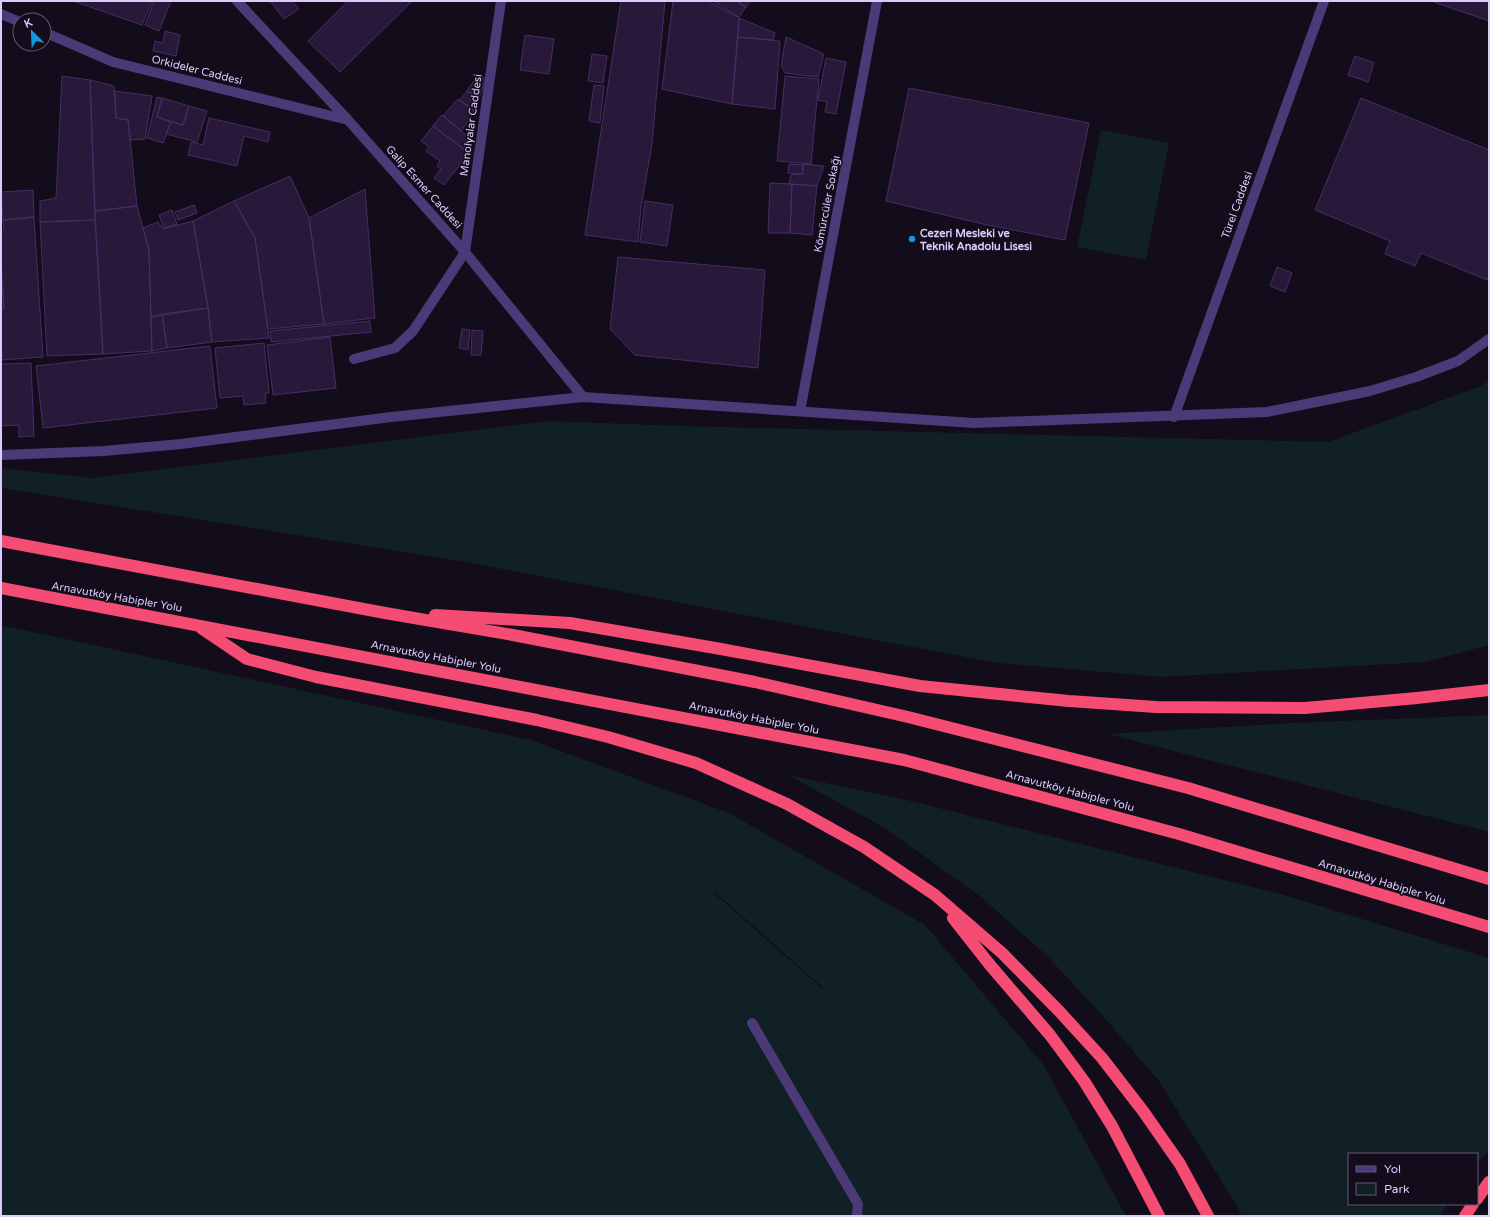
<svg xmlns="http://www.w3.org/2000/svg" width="1490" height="1217" font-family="'Varela Round',sans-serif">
<rect width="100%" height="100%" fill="#120c1b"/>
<!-- green -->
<path fill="#102025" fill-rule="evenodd" d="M1101 130 1169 143 1146 260 1077 247Z
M1489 379V645L1426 662 1162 677 997 663 460 561 1 488V468L92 478 548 421 684 426 1328 442 1481 386Z
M1 625 531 740 729 813 925 925 1043 1064 1126 1216H1ZM716 893 820 985 825 991 715 894Z
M1489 715V832L1107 734 1292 723Z
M788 775 911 801 1281 894 1489 958V1151L1477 1164V1154H1349V1204H1448L1440 1216H1242L1234 1201 1158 1080 1103 1016 1045 954 981 897 885 828Z"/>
<!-- building -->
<path fill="#28193b" stroke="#462d65" d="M73 1H152L142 25Z
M154 1H171L159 31 145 25Z
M270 1H292L299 9 284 19Z
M348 1H412L340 72 308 41Z
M621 1H665L652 144 641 207 638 242 585 235Z
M673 1H708L739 18 732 104 662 89Z
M713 1H736L746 7 739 17Z
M737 1H751L746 7Z
M1431 1H1489V21Z
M739 18 775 33 773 40 738 37Z
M165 31 180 35 176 56 153 51 155 41 163 43Z
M525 35 554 39 549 74 520 70Z
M738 37 780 41 775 109 732 104Z
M786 37 824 54 818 77 785 73 781 66Z
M592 54 607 56 603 83 588 81Z
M1355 56 1374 63 1368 82 1348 75Z
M826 58 846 62 836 114 825 112 827 102 818 100Z
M478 75 486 79 479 98 467 91Z
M62 76 90 80 95 220 40 222V201L56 198Z
M785 76 819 79 811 164 777 161Z
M90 80 114 86 116 118 128 120 137 206 95 211Z
M594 85 604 86 600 123 589 121Z
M909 88 1089 123 1065 240 987 225 886 201Z
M115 91 152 96 145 139 130 140 128 120 116 118Z
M467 91 479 98 475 112 460 100Z
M157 97 162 98 157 117 171 122 163 143 147 138Z
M162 98 189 106 183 125 157 117Z
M1361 98 1489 150V275L1487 280 1421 253 1415 266 1385 254 1390 241 1315 210Z
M458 99 475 112 461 131 443 116Z
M189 106 207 111 197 142 166 134 171 122 183 125Z
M442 115 467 136 464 149 433 126Z
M209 118 270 132 268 142 244 136 237 166 188 155 191 142 203 145Z
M433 126 469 153 444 185 434 178 441 169 437 166 440 161 426 151 429 147 421 141Z
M789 164 803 165 802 174 788 173Z
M803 164 824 166 817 186 789 184 791 175 803 174Z
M290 176 309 218 324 324 268 329 255 238 234 201Z
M770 183 792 184 790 233H768Z
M792 184 817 186 812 235 790 233Z
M365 189 375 318 324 324 309 218Z
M33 190 34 217 3 220 1 192Z
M234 201 255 238 269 338 212 342 208 308 193 221Z
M645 201 673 205 667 246 640 242Z
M194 205 197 213 178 220 175 212Z
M137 206 149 251 152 351 103 354 95 211Z
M172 210 177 224 164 228 159 215Z
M34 217 43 357 1 360V308H4L1 263V229H4L3 220Z
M95 220 103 354 47 356 40 222Z
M193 221 208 308 151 317 149 251 143 228 158 222 163 229Z
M618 257 765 270 758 368 635 355 610 329Z
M1 263 4 308H1Z
M1277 267 1292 273 1285 292 1270 286Z
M208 308 212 342 167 348 162 314Z
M162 314 167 348 152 351 151 317Z
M370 321 371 332 271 342 270 331Z
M462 329 470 330 468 350 459 348Z
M472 330 483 331 481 355H471Z
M330 337 336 388 273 395 267 345Z
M264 343 269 393H265L266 403 244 405 243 396 220 398 215 348Z
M210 346 217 408 43 428 36 366Z
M31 363 34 436 19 437V425L1 426V364Z"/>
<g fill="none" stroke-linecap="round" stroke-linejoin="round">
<!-- minor -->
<path stroke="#4b3a77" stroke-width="10" d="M237 1 348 120 465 252 583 397
M1 14 20 22
M44 32 113 62 348 120
M354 359 395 348 413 331 465 252 501 1
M800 411 877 1
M1174 417 1324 1
M1 455 104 451 181 444 391 417 583 397 974 423 1267 412 1370 391 1416 377 1458 361 1489 339
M752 1023 858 1204 857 1216"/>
<!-- highway -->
<path stroke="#f44c73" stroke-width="12" d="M1 541 385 613 513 635 755 682 908 717 1188 788 1489 879
M1 588 904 760 1179 834 1489 927
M435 615 570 623 721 649 920 686 1069 701 1156 707 1305 708 1417 698 1489 690
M201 628 247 659 316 677 537 720 608 737 696 763 787 804 864 847 935 895 1002 953 1059 1011 1102 1058 1143 1111 1180 1164 1208 1216
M953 918 990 965 1050 1035 1084 1081 1112 1126 1159 1216
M1477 1199 1489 1182
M1465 1216 1473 1204"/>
</g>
<!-- markers -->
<circle fill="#0e99e3" stroke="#120c1b" stroke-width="1.5" cx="912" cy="239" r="4"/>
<g text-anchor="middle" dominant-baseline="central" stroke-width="3" stroke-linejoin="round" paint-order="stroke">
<!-- street labels -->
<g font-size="11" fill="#dccafc" stroke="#120c1b">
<text transform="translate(197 70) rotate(14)">Orkideler Caddesi</text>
<text transform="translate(471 125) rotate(-82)">Manolyalar Caddesi</text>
<text transform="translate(424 187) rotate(48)">Galip Esmer Caddesi</text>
<text transform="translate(827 204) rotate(-79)">Kömürcüler Sokağı</text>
<text transform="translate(1237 205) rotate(-70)">Türel Caddesi</text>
<text transform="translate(117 597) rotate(10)">Arnavutköy Habipler Yolu</text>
<text transform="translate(436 657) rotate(11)">Arnavutköy Habipler Yolu</text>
<text transform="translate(754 718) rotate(11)">Arnavutköy Habipler Yolu</text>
<text transform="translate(1070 791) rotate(15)">Arnavutköy Habipler Yolu</text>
<text transform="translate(1382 882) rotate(17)">Arnavutköy Habipler Yolu</text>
</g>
<!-- poi labels -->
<g font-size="11" font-weight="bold" fill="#dccafc" stroke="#120c1b" text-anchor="start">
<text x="920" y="233">Cezeri Mesleki ve<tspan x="920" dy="13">Teknik Anadolu Lisesi</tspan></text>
</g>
</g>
<!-- border -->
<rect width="1490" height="1217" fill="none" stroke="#dccafc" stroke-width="4"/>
<!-- legend -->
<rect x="1348" y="1153" width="130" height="52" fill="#120c1b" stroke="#635875"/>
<rect x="1356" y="1166" width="20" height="6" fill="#4b3a77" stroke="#635875"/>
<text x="1384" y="1173" font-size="12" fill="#dccafc">Yol</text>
<rect x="1356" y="1183" width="20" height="12" fill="#102025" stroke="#635875"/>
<text x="1384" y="1193" font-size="12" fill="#dccafc">Park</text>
<!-- north arrow -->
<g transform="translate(32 32) rotate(336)"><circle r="19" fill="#120c1b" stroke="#635875"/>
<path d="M0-3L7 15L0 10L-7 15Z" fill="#0e99e3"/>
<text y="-6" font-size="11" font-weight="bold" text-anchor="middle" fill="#dccafc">K</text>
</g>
</svg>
